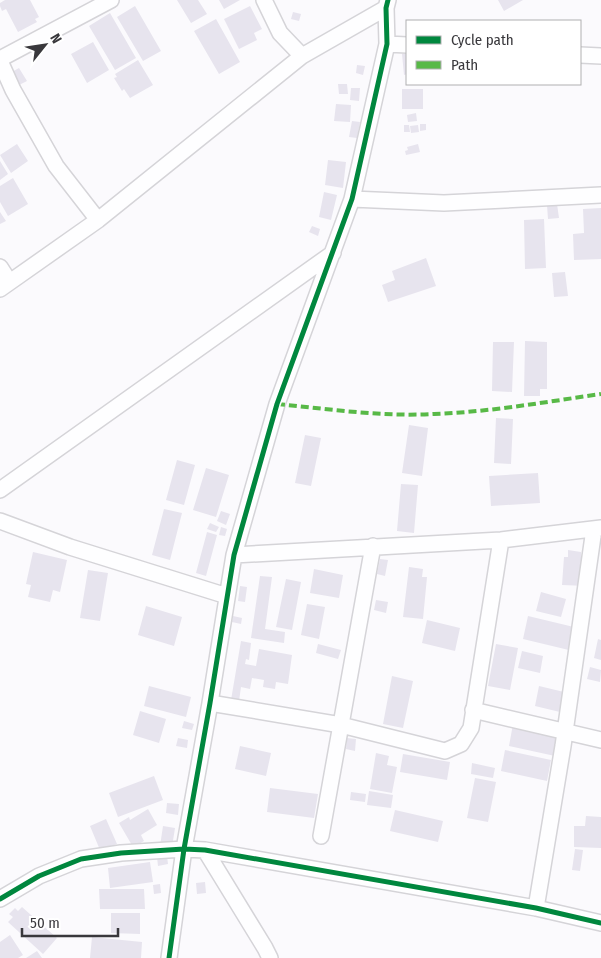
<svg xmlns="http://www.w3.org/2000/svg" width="601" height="958" font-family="'Fira Sans Condensed',sans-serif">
<rect width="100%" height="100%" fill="#fbfafd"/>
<!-- building -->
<path fill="#e7e4ee" d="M5 0H30L39 17 35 19 37 22 18 32 6 9 2 11 0 6V3Z
M177 0H198L207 14 191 23Z
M219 0H240L224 9Z
M498 0H523L504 11Z
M135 6 161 51 143 61 117 17Z
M250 6 262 29 254 33 257 40 239 49 224 19Z
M293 12 301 14 299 21 291 19Z
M110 13 136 58 115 70 89 26Z
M216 19 240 62 219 74 194 31Z
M93 42 109 70 87 83 71 54Z
M402 54H407V74L404 75Z
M138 60 153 85 130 98 124 89 122 91 114 78 117 77 115 74Z
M357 65 365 66 363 75 356 73Z
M19 68 27 81 17 86 10 73Z
M338 84H347L348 94H339Z
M351 88H360L359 101 350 100Z
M402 89H423V109H402Z
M336 104 351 105 350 122 334 121Z
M416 113 417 121 408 122 407 115Z
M352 121 360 122 357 138 349 137Z
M420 124H426V130L420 131Z
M404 125H409L410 132H404Z
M418 125 419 132 411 133 410 126Z
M17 144 28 161 11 173 0 155Z
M418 144 420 152 406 155 405 151 408 150 407 147Z
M328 160 346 162 343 188 325 185Z
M0 161 8 174 0 180Z
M13 178 28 204 8 216 0 202V186Z
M324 192 337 195 331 220 319 217Z
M557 204 559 218 548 219 547 205Z
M601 208V259L574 260 573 234 584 233 583 209Z
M0 212 6 221 0 224Z
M544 219 546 268 525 269 524 220Z
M312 226 320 229 318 236 309 232Z
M426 258 436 286 388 302 382 285 395 280 392 271Z
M565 272 568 296 554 297 552 273Z
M525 341 547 342V389H540V396H524Z
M493 342H514L512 392 492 391Z
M496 418 513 419 511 464 494 463Z
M409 425 428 428 422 476 402 473Z
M305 435 321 438 311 486 295 483Z
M177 460 195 465 184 505 166 500Z
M206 468 229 475 216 517 193 510Z
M538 473 540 503 491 506 489 476Z
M401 484 418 485 414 533 397 531Z
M164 509 182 513 170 560 152 555Z
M221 511 230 514 226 525 217 521Z
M210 523 219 527 216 532 207 529Z
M221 527 227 529 225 536 219 535Z
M207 532 217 535 206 576 196 573Z
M568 550 581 552V558H589L587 586 562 585 564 557H568Z
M33 552 67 560 60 592 53 590 50 602 28 597 31 585 26 584Z
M380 559 388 560 385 576 377 574Z
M409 567 423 569 422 577H427L423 619 403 617Z
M314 569 343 575 339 598 310 593Z
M88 570 108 573 100 621 80 618Z
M260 576 272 577 265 629 285 632 284 643 251 638Z
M286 579 301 582 292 630 276 627Z
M240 586 247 587 245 602 238 601Z
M541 592 566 599 561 617 536 611Z
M376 600 388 602 386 613 374 610Z
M307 604 325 607 319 639 301 635Z
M146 606 182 617 174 646 138 635Z
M233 616 242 618 241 624 232 622Z
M528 616 578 628 573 651 523 639Z
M427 620 460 628 455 651 422 643Z
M598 639 601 640V660L594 658Z
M241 641 251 643 249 660 246 659 245 664 256 666 259 649 292 655 288 684 276 682 275 689 263 687 264 680 252 678 250 689 241 687 239 701 231 700Z
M318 644 341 650 338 659 316 653Z
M496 644 518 648 510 690 488 686Z
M522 651 543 656 540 673 518 668Z
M590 667 601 670 600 682 587 679Z
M392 676 413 681 403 728 383 724Z
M149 686 191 697 186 717 144 706Z
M539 686 564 692 560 712 535 706Z
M140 711 166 719 159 743 133 735Z
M184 721 194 724 192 730 182 728Z
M513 724 559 734 555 756 509 746Z
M178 738 188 740 187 748 176 746Z
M347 738 356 739 355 751 346 749Z
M240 746 271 753 266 776 235 769Z
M505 750 551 760 547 781 501 771Z
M376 753 389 756 387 765 397 767 392 793 370 789Z
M403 754 450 762 447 780 400 772Z
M472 763 495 768 493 778 471 774Z
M154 776 163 800 118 817 109 793Z
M475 778 496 782 488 822 467 818Z
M270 788 318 794 314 818 267 812Z
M369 791 393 795 391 808 367 805Z
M351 792 366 794 365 802 350 800Z
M167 803 179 804 178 815 166 813Z
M148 809 157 825 141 835 144 841 133 847 119 823 129 817 130 820Z
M395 810 443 821 438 842 390 831Z
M586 816 601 817V848L574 847V826H585Z
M106 819 117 844 100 850 90 826Z
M163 826 175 828 172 847 160 846Z
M575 849 583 850 580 871 572 870Z
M167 856 168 864 158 866 157 857Z
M150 862 153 882 110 888 108 868Z
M205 882 206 893 197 894 196 883Z
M160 884 161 893 154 894 153 885Z
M99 889H144L145 909H100Z
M22 907 57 938 43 954 8 922 13 917 9 914 15 908 18 911Z
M111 913H140V934L111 933Z
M10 935 23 955 18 958H0V942Z
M92 937 142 942 141 958H90Z
M37 951 42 958H26Z"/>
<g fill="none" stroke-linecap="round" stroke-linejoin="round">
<defs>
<path id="street" d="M264 0 280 33 302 56
M387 44 407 45
M580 55 601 56
M0 59 111 0
M0 61 13 90 56 166 98 220
M352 199 444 203 601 195
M0 267 9 281
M0 289 98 220 302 56 386 8
M0 490 333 253
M0 521 70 547 227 596
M234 555 501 540 601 528
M210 703 341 725 445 751 461 744 471 728 501 540
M473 710 601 740
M321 836 373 546
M205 850 265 948 270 958
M0 899 39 876 81 859 121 853 184 849 205 850 536 908 601 923
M536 908 563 746 594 529
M169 958 184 849 210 703 234 555 277 404 352 199 387 44 386 8 388 0"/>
</defs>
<!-- street casing -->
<use href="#street" stroke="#d5d4d8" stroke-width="18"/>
<!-- street -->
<use href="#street" stroke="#fefeff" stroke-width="15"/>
<!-- quiet -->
<path stroke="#58b947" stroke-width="4" stroke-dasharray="8 4" stroke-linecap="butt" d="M277 404C329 409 382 417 434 414 490 412 545 402 601 394"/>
<defs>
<path id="cycleway" d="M0 899 39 876 81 859 121 853 184 849 205 850 536 908 601 923
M169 958 184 849 210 703 234 555 277 404 352 199 387 44 386 8 388 0"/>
</defs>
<!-- cycleway casing -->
<use href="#cycleway" stroke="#fff" stroke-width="8"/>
<!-- cycleway -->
<use href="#cycleway" stroke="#00873e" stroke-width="5"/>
</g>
<!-- legend -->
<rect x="406" y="20" width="175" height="65" fill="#ffffff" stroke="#b0afb1"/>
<rect x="416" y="36" width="25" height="8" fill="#00873e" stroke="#b0afb1"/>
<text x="451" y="45" font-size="15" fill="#39383c">Cycle path</text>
<rect x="416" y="61" width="25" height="8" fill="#58b947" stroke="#b0afb1"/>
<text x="451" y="70" font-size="15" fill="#39383c">Path</text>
<!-- north arrow -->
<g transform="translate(45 45) rotate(60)" stroke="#ffffff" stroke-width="4" paint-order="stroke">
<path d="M0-4L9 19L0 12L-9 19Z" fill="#39383c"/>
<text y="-8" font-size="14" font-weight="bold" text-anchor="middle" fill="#39383c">N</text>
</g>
<!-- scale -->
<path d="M22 928v8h96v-8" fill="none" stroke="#39383c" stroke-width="2.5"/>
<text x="30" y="928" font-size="15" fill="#39383c" stroke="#ffffff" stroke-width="4" paint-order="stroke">50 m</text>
</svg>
